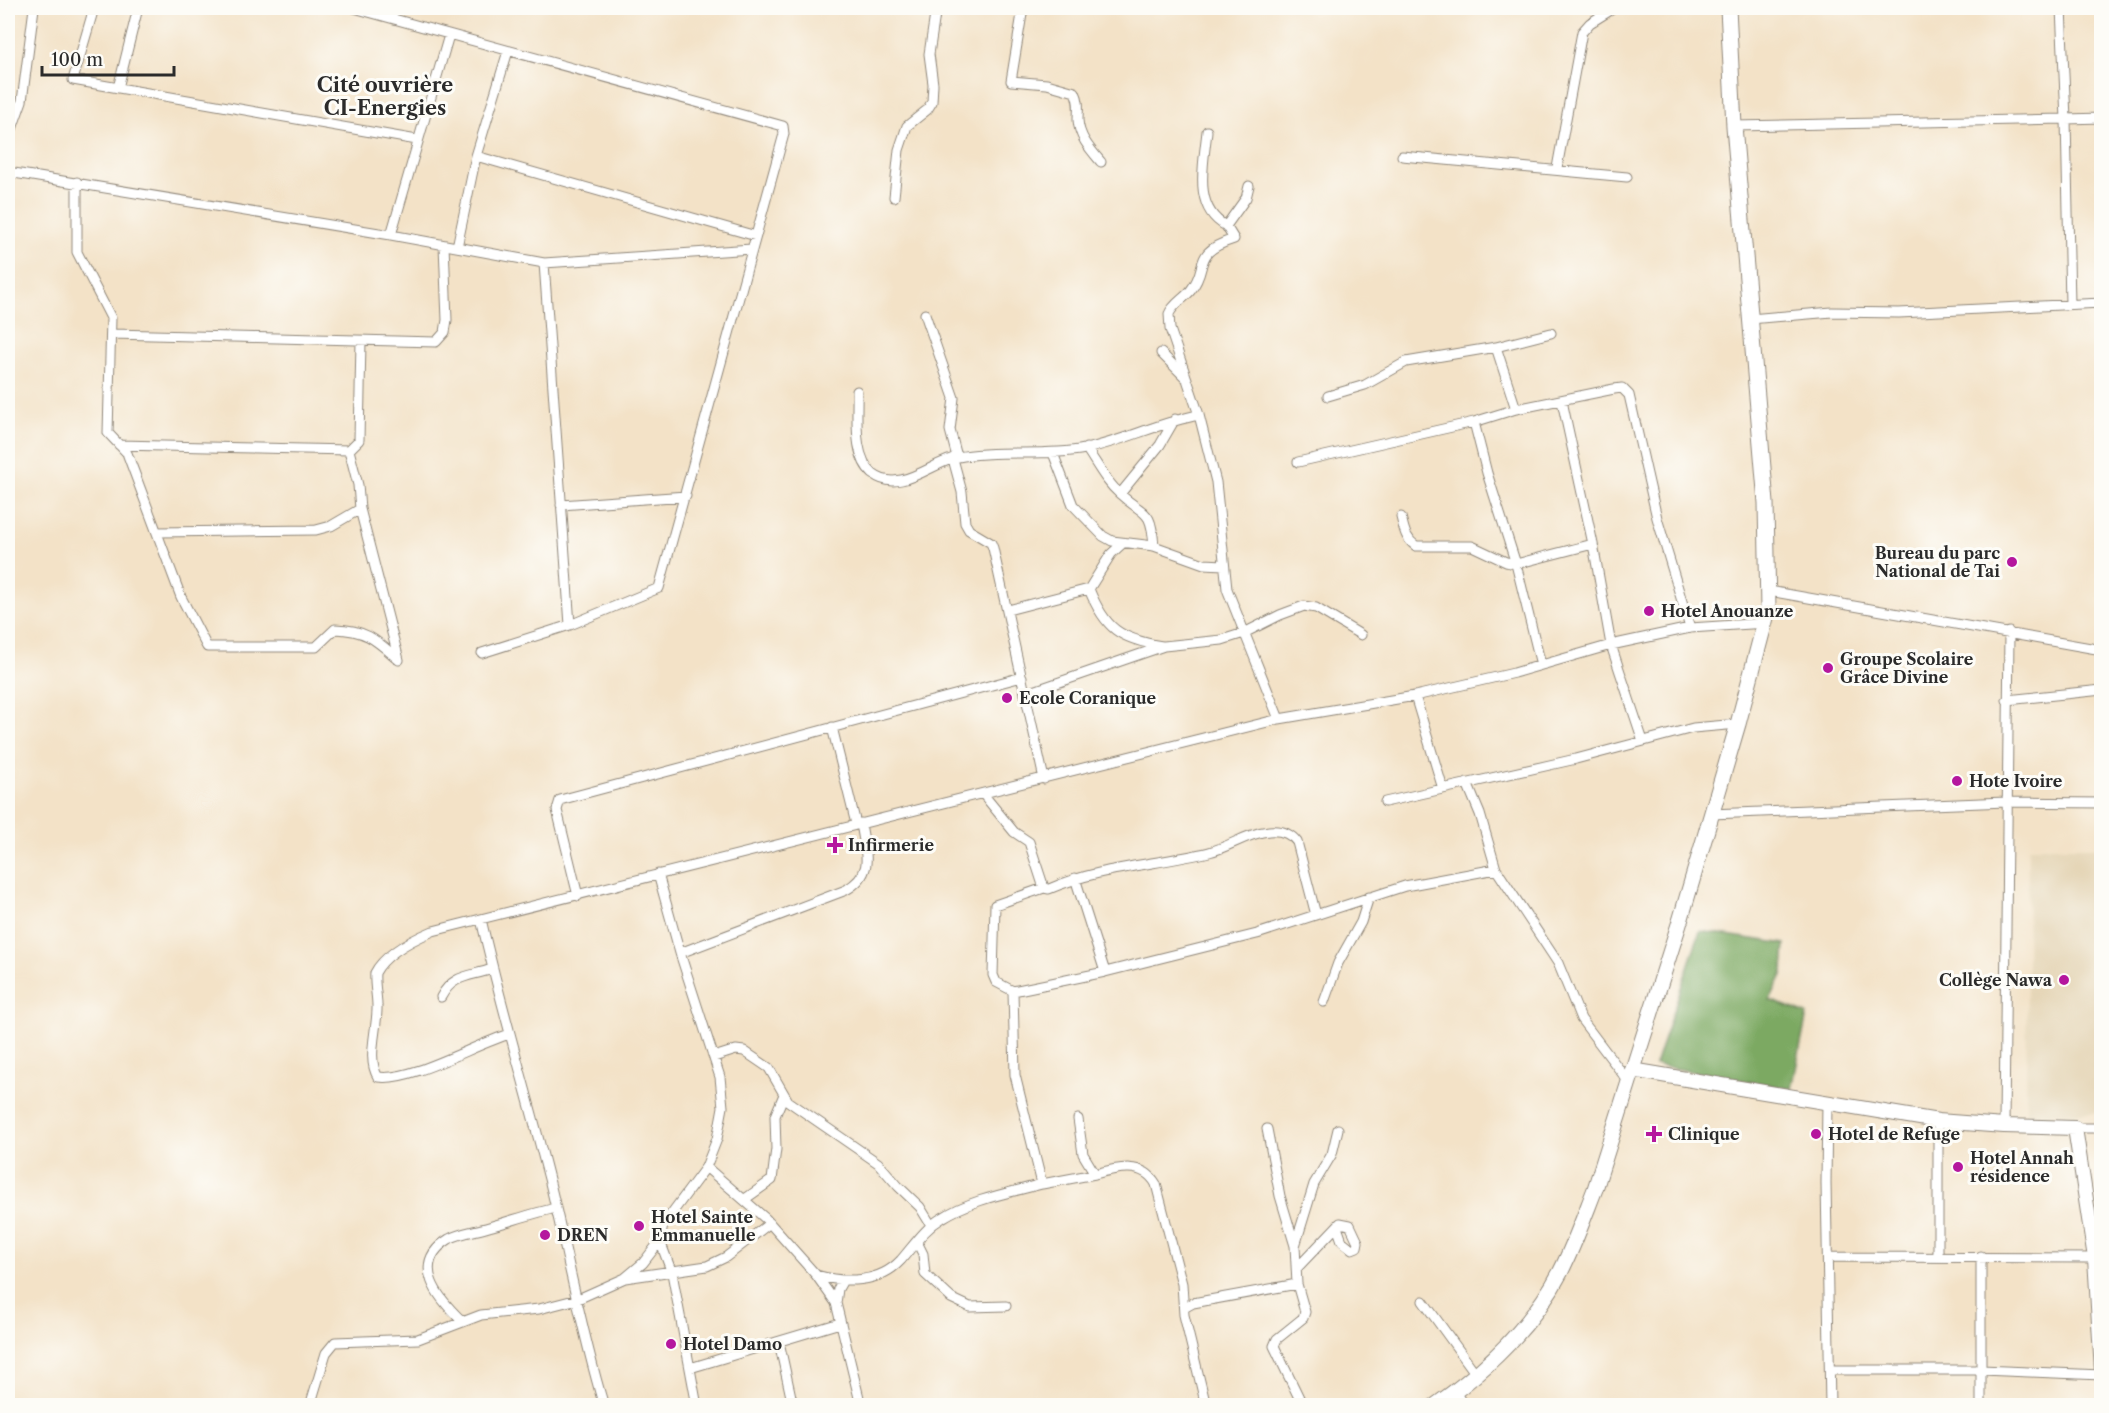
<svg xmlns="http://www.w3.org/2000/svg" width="2109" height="1413" font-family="'Libre Caslon Text',serif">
<rect width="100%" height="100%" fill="#fdfcf7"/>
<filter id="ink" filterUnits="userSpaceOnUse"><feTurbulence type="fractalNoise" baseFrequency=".0167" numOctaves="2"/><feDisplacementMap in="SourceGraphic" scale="12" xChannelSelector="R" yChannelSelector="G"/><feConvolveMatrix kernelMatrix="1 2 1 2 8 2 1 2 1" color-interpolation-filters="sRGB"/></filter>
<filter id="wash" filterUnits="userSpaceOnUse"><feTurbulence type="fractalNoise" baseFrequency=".008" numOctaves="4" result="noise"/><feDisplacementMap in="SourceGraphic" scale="24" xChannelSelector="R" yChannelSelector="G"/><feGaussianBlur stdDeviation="1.35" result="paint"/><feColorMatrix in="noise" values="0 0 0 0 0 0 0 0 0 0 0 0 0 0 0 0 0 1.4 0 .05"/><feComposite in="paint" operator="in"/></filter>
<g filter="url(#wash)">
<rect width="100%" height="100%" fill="#f3e2c7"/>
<!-- built -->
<path fill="#e5d6b7" d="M2028 847H2101V1113H2026Z"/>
<!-- forest -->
<path fill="#7ba962" stroke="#536a46" stroke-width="1.5" d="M1700 931 1785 944 1783 973 1770 1000 1807 1014 1792 1089 1655 1065Z"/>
</g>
<g filter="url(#ink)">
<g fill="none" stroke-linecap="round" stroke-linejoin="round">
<defs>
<path id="street" d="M94 8 73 80 417 140
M354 8 783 126 784 134 659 588 570 625 482 653
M1023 8 1011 81 1047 84 1075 92C1080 102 1078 110 1078 120 1079 137 1090 149 1101 162
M2061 8 2066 119 2102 118
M118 88 138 8
M1734 126 2066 119 2070 304
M1207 131C1204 163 1192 208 1226 226
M8 140 22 101 34 8
M476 156 756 236
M1402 156 1627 177
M1557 168 1582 32 1590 23 1614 8
M8 172 391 235 449 35
M77 182V252L111 318 108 433 127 453 181 597 207 647H316L335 629C367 630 376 640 399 660
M894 197 899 150 907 126 927 110 932 102 933 84 929 54 936 8
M391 235 544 263 752 249
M457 247 476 156 508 51
M544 263 570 625
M925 314 954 398 950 430 957 457
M1750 319 1832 312 1899 313 2102 303
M112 334 436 342 445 332 447 320 444 245
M361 341 359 440 349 450 358 485 360 509 399 660
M1496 347 1551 333
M1161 353 1187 379
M857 391C858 416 852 456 873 474 900 495 932 462 958 457 1000 449 1044 457 1085 449 1124 441 1160 422 1199 415L1216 482 1227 589 1279 719 1415 696 1443 789
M1562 401 1593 544 1611 645 1643 741
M1516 409 1614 389 1622 388 1629 395 1657 518 1690 628
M1199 415 1170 329 1169 314C1173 304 1184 299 1191 290 1210 266 1190 253 1234 239L1226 226 1246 198 1249 186
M1474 422 1487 473 1516 564 1541 665
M119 445 349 450
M1086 448C1097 464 1106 482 1120 494 1145 517 1151 507 1154 546
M1053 453 1073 505 1103 536 1112 541 1154 546 1204 564 1224 565
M953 459 962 492 965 523 969 530 991 543 993 548 1044 779
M1298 462 1474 422 1516 409 1496 347 1406 362 1365 385 1328 396
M1120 494 1160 445 1175 419
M561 505 686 496
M1401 517C1404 528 1405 539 1416 546H1472L1506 562 1516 564 1593 544
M157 532 316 530 331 526 360 509
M1089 589C1105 629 1120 639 1162 646
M1769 591 2102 650
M1008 610 1089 589 1111 554 1123 543
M1025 694 1164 646 1222 640 1244 633 1280 615 1304 606 1316 608 1361 635
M1415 696 1514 673 1611 645 1690 628 1766 623
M2007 700 2102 690
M832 727 856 824
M1467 783 1480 814 1496 869
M983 794 1014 832 1029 842 1044 888
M1385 802 1576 759 1693 728 1738 724
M1711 814 2006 802 2102 803
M658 874 680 953 720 1077 723 1107 717 1139 706 1167 663 1225 660 1241 672 1273 697 1406
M1075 878 1105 972
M578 896 557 810 560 800 1022 677
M481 919C501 1007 527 1092 549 1179 568 1255 581 1331 604 1406
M680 953 846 890C876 872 865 853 861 823
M1013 991 996 982 993 975 995 905 1044 888 1049 889C1099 867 1155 865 1209 852 1230 847 1247 833 1269 831 1281 830 1290 833 1297 842L1316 915
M441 997C453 974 470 977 492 969
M1324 1002 1338 963 1361 922 1369 897
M510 1034C475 1044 411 1082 378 1077 366 1059 378 1027 377 1006 377 995 374 984 375 973 385 953 414 939 433 931L1279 719
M714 1057 736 1050 744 1051 769 1068 788 1101 878 1163 898 1186 920 1207 931 1225
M1827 1103 1826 1183 1830 1406
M1078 1119 1083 1154 1095 1174C1117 1168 1143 1161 1156 1184L1182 1284 1184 1315 1206 1406
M2004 1126 2009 632
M2075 1128H2102
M1267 1129 1280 1196 1295 1246 1297 1284 1305 1312 1303 1318 1277 1339 1274 1346 1303 1406
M706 1167 766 1219 816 1275 836 1303
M1042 1184 1095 1174
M745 1199 772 1180 776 1149 775 1116 783 1097
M917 1242 923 1254 925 1274 951 1298 970 1307 1006 1306
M1295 1246 1314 1184 1332 1154 1338 1129
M1938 1256V1121
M1981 1256V1406
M1828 1257 2098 1258
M1298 1267 1340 1223 1350 1225 1358 1242 1357 1247 1352 1249 1342 1241 1337 1227
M816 1275C844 1283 879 1284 901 1260 914 1245 925 1228 942 1218 972 1199 1009 1193 1042 1184L1015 1075 1013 991 1105 972 1257 934 1405 886 1496 869 1558 963 1581 1019 1628 1081
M625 1278 643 1263 660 1241
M842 1282 838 1289 836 1303 861 1406
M1423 1301 1476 1374
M1184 1308 1193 1303 1297 1284
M462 1321C438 1298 409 1264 449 1239 460 1233 476 1231 489 1227 511 1221 533 1213 556 1208
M779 1342 793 1406
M690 1368 840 1323
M1830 1370H1981L2102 1375
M1455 1392 1464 1406
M310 1406 326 1353 335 1342 418 1339 481 1315 539 1309 578 1299 625 1278 707 1266 726 1257 770 1223"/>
<path id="secondary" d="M1632 1070 1938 1121 2004 1126 2075 1128 2095 1258 2102 1372"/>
<path id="primary" d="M1435 1406C1485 1371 1533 1325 1561 1271 1574 1245 1584 1217 1595 1189L1681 918 1738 724 1768 610 1766 503 1734 126 1728 8"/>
</defs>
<!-- street casing -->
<use href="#street" stroke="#8f8679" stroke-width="11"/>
<!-- secondary casing -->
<use href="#secondary" stroke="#8f8679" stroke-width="16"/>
<!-- primary casing -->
<use href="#primary" stroke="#8f8679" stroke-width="17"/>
<!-- street -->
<use href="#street" stroke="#fff" stroke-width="9"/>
<!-- secondary -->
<use href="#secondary" stroke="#fff" stroke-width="14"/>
<!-- primary -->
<use href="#primary" stroke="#fff" stroke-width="15"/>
</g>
</g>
<!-- markers -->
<g fill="#b5179e" stroke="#fdfcf7" stroke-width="2">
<circle cx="2012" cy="562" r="6"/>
<circle cx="1649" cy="611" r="6"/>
<circle cx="1828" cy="668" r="6"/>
<circle cx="1007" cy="698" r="6"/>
<circle cx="1957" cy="781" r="6"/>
<path d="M832 836h6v6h6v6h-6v6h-6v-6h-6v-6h6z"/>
<circle cx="2064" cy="980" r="6"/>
<path d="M1651 1125h6v6h6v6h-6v6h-6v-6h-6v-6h6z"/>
<circle cx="1816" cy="1134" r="6"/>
<circle cx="1958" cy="1167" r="6"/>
<circle cx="639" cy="1226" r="6"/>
<circle cx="545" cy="1235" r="6"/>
<circle cx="671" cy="1344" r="6"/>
</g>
<g text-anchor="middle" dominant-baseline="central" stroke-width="6" stroke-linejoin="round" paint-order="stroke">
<!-- poi labels -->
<g font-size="16" font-weight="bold" fill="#2b2b2b" stroke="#fdfcf7" text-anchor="start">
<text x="2000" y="553" text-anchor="end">Bureau du parc<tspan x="2000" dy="18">National de Tai</tspan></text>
<text x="1661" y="611">Hotel Anouanze</text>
<text x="1840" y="659">Groupe Scolaire<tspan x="1840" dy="18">Grâce Divine</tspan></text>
<text x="1019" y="698">Ecole Coranique</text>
<text x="1969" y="781">Hote Ivoire</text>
<text x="848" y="845">Infirmerie</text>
<text x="2052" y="980" text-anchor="end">Collège Nawa</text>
<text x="1668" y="1134">Clinique</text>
<text x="1828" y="1134">Hotel de Refuge</text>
<text x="1970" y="1158">Hotel Annah<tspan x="1970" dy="18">résidence</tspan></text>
<text x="651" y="1217">Hotel Sainte<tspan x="651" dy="18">Emmanuelle</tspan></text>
<text x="557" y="1235">DREN</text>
<text x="683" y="1344">Hotel Damo</text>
</g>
<!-- quarter labels -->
<g font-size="20" font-weight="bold" fill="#2b2b2b" stroke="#fdfcf7">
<text x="385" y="85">Cité ouvrière<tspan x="385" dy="23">CI-Energies</tspan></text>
</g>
</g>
<!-- margin -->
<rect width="2109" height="1413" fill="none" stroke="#fdfcf7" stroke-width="30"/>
<!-- scale -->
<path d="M42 66v9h132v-9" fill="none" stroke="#2b2b2b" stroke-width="3"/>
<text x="51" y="66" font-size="18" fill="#2b2b2b" stroke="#fdfcf7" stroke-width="4.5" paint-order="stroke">100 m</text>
</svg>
